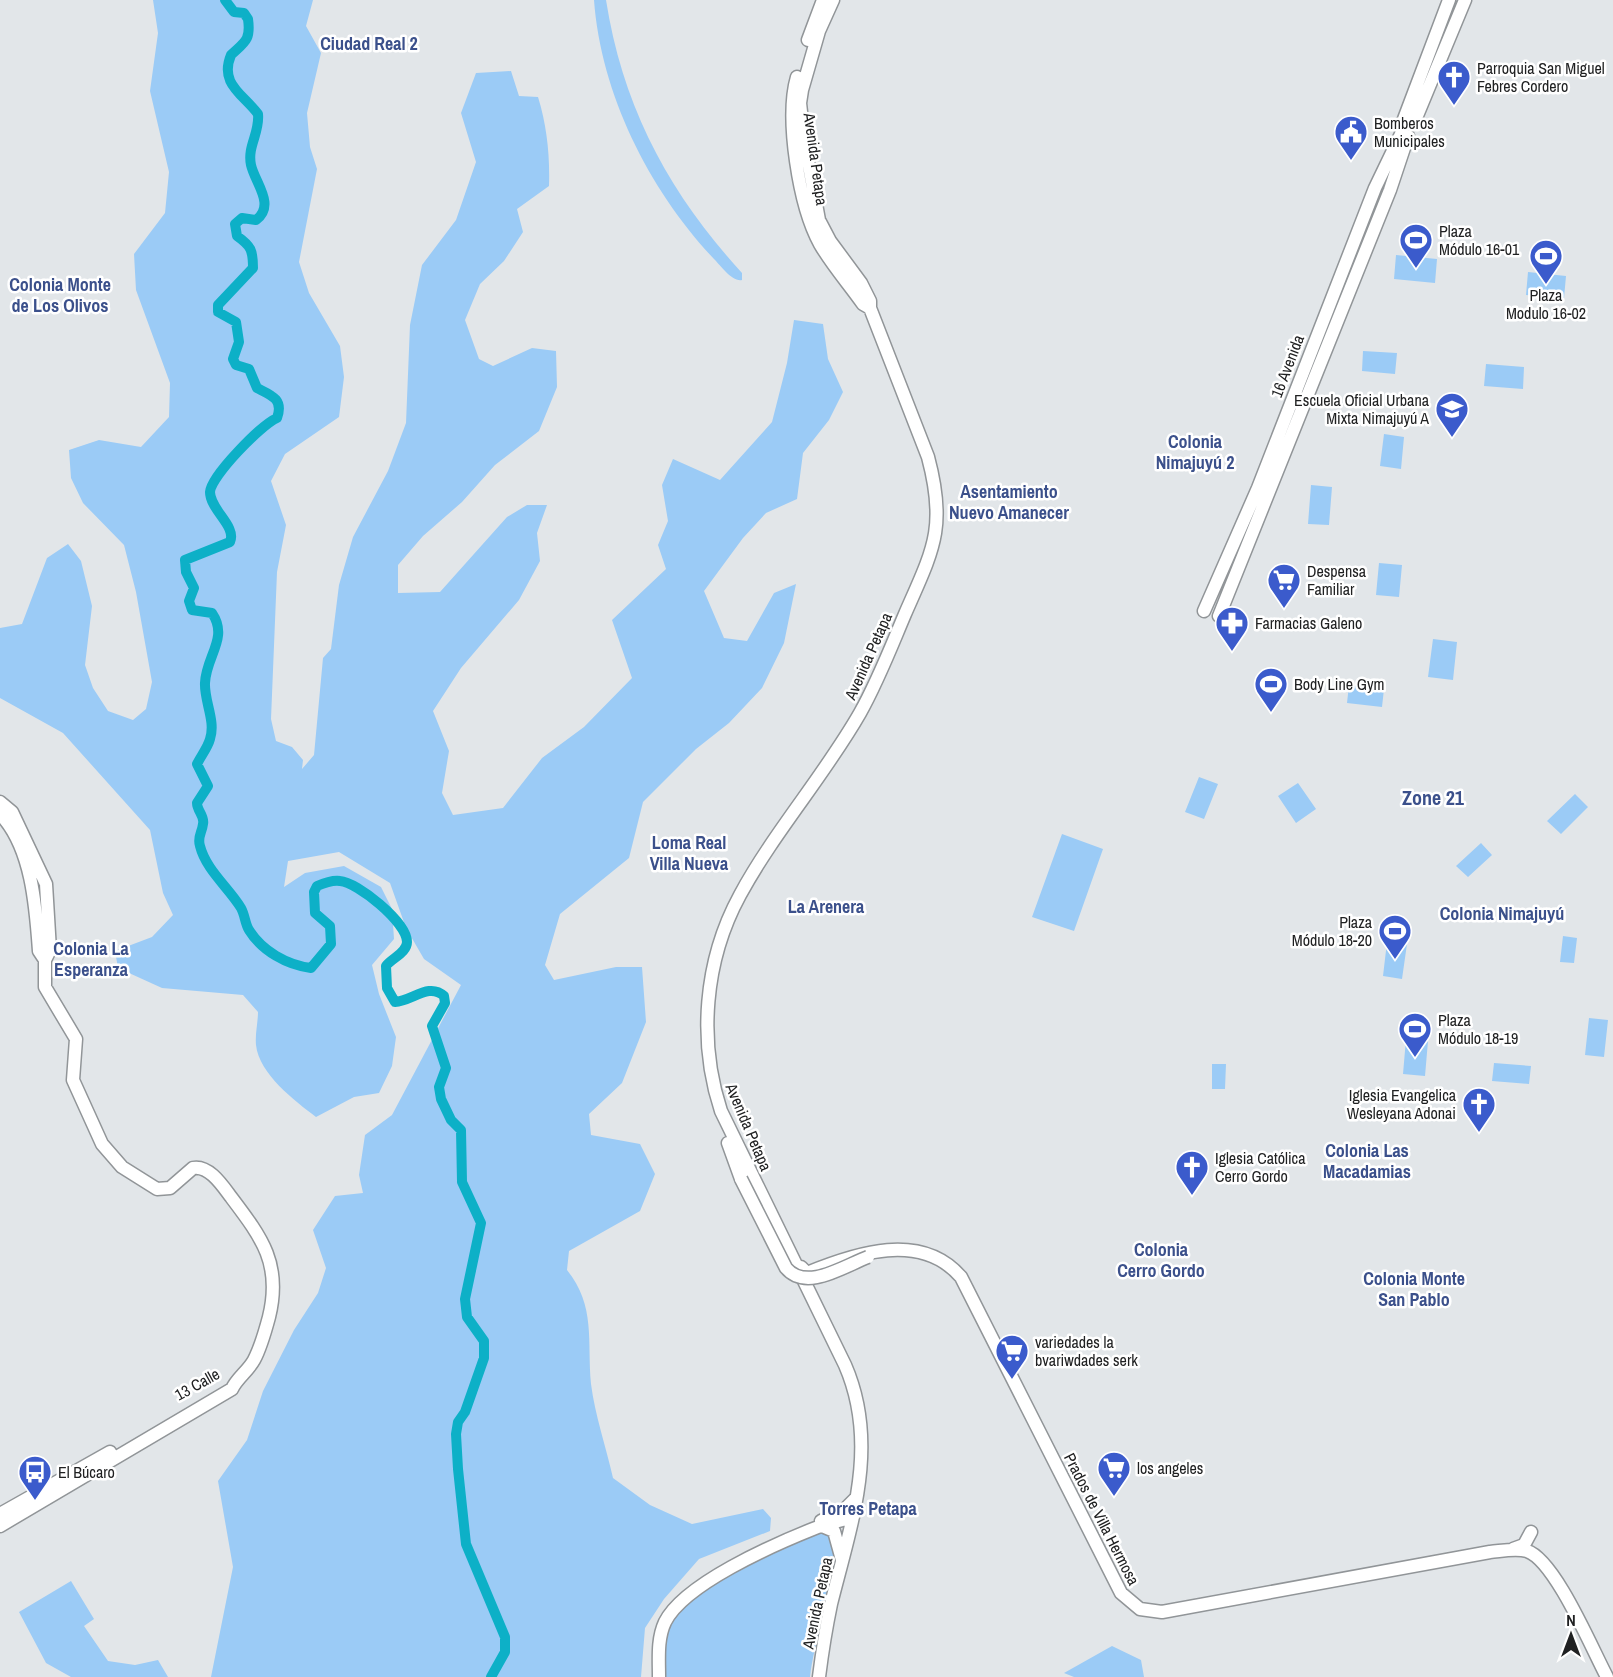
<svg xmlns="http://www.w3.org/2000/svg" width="1613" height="1677" font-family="'Archivo Narrow',sans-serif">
<rect width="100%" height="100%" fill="#e2e6e9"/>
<!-- green -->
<path fill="#9bcbf6" d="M153 0H313L306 26 321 53 307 113 310 147 317 169 299 262 309 293 340 346 344 377 339 417 285 454 271 481 286 525 277 572 271 719 276 741 292 747 303 760 302 769 314 755 323 658 331 649 339 585 353 537 388 471 406 423 410 325 422 265 456 220 476 162 461 113 476 73 511 71 519 96 538 97C547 126 550 156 549 186L517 209 523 232 504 261 480 284 465 320 479 359 493 366 532 348 556 351 557 387 539 431 495 465 462 502 423 536 398 565V593L440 592 507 517 527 505H547L537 533 540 561 519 600 461 668 433 711 449 751 442 793 453 815 503 808 542 758 584 727 632 678 612 620 666 569 658 545 668 521 662 485 673 459 720 480 772 422 787 363 794 320 823 324 828 359 843 392 829 420 803 453 797 499 766 513 743 538 704 591 724 638 747 641 774 593 796 584 784 643 762 688 729 723 696 749 643 802 629 858 560 914 545 965 554 980 616 967H642L646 1022 622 1083 589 1114 591 1135 640 1144 655 1174 640 1211 569 1251 567 1270C596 1306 587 1341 591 1384 595 1415 606 1447 613 1478L650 1505 692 1524 763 1509 771 1518 770 1531 699 1559 664 1599 645 1628 641 1677H211L233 1567 218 1481 247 1440 263 1391 294 1330 318 1293 326 1268 313 1230 335 1196 363 1193 359 1175 365 1135 392 1115 461 985 424 959 406 928 390 883 339 852 288 861 284 887 305 873 344 866 381 887 392 909 394 939 372 965 379 994 396 1037 392 1066 379 1093 354 1097 316 1117C295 1101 259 1074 256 1045 255 1034 258 1022 258 1012L243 995 162 988 118 968 115 951 152 937 173 915 163 893 150 830 63 733 0 698V628L22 624 47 558 68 544 81 561 92 606 85 665 93 688 108 711 133 720 146 709 152 682 136 592 124 545 83 503 71 478 69 450 99 440 141 447 169 417 170 383 136 290 134 254 165 213 169 172 150 91 158 33Z
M594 0H606C623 108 669 193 742 273V280C732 282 721 266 714 259 650 191 601 95 594 0Z
M1396 255 1437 259 1435 283 1394 279Z
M1528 272 1566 276 1564 298 1526 295Z
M1363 351 1397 353 1395 374 1362 371Z
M1486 364 1524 367 1523 389 1484 386Z
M1384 434 1404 437 1401 469 1380 466Z
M1311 485 1332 487 1329 525 1308 524Z
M1379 563 1402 565 1399 597 1376 595Z
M1433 639 1457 642 1453 680 1428 677Z
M1349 685 1384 689 1382 707 1347 703Z
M1199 777 1218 784 1204 819 1185 812Z
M1298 783 1316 809 1296 823 1278 796Z
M1575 794 1588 807 1561 834 1547 821Z
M1062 834 1103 849 1074 931 1032 917Z
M1481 843 1492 855 1468 877 1456 866Z
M1563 936 1577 938 1574 963 1560 962Z
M1387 942 1407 944 1402 979 1383 976Z
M1589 1018 1608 1020 1604 1057 1585 1055Z
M1406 1039 1428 1041 1425 1076 1403 1074Z
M1494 1063 1531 1066 1529 1084 1492 1081Z
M1212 1064H1226L1225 1089H1212Z
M822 1533 832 1536C839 1567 814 1640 810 1677H659V1649L672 1612 732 1572 796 1542Z
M71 1581 94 1619 84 1626 108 1661 135 1665 158 1660 168 1677H71L46 1663 19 1612Z
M1112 1646 1141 1660 1144 1677H1074L1064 1673Z"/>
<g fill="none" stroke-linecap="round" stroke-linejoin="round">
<!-- river -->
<path stroke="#0db0c7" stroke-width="10" d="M225 0 234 12 244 13 248 19C251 40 245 42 231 55 219 84 243 94 258 114 260 133 247 146 251 165 255 183 276 205 256 220L242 218 235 224 237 236C251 246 253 250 253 268L218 305V312L236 322 239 342 233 359 236 365 249 369 257 388C271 395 284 399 277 418 261 425 211 476 210 492 210 510 237 526 230 542L185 560 186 572 194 588 189 601 192 610 212 613C229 638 206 656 205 683 204 701 216 721 210 739 208 747 201 756 197 764L208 786 197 803C197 811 205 816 203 824 202 833 197 837 200 846 206 870 229 888 241 908 245 915 245 924 249 930 262 951 287 965 311 968L331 944 330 926 315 913 314 892 317 886C324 883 333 880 340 881 357 882 407 922 407 942 407 953 392 958 386 966L387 988 395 1002C412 1001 429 982 444 996L445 1003 432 1026 446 1068 439 1087 441 1099 451 1120 461 1130 462 1182 481 1223 465 1299 467 1317 484 1341V1358L465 1412 458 1422 456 1434 458 1469 466 1544 505 1637V1652L491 1677"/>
<defs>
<path id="major" d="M808 40 823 0
M797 77C785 118 799 206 820 244 832 265 849 284 863 304L870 308
M1404 119 1449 0
M1414 123 1465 0
M1204 611 1258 488 1375 188 1401 134
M1219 616 1390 190 1408 136
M0 802 12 812 46 884 50 950 45 960V987L76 1039 73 1080 102 1144 122 1167 157 1189 170 1188 193 1168C209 1165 222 1185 231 1197 262 1238 282 1264 269 1317 265 1332 261 1347 254 1360 248 1371 236 1379 232 1389L0 1526
M0 814C32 847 36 908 39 951L45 960
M728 1143 741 1179
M801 1267 807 1273C856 1253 921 1231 961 1277L1121 1593 1140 1609 1162 1612 1490 1552C1502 1551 1515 1548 1527 1551 1555 1560 1592 1649 1607 1677
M0 1514 110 1452
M821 1521 845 1509 856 1498
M822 1526 834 1531 842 1560
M1513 1549 1524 1545 1531 1532
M659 1677C659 1659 657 1639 665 1622 684 1584 773 1545 813 1529 825 1524 840 1521 853 1517
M819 1677C822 1653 826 1628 831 1604 851 1524 880 1445 845 1365L721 1111C698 1041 704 961 740 895 774 832 824 776 860 713 878 681 891 647 905 614 933 550 947 528 928 457L870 308V301L861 283 830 241 819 220 804 139 800 103 802 90 819 31 833 0"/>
</defs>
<!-- major casing -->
<use href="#major" stroke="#919598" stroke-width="15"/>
<!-- major -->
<use href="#major" stroke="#fff" stroke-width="12"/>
<defs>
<path id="major-bridge" d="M741 1179 786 1268C806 1292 844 1266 868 1257"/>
</defs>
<!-- major-bridge casing -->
<use href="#major-bridge" stroke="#919598" stroke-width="15" stroke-linecap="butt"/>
<!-- major-bridge -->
<use href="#major-bridge" stroke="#fff" stroke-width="12"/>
</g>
<!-- icons -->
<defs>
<symbol id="church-pin" viewBox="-11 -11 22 30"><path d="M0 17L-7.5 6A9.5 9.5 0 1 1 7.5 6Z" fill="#3b5bcc" stroke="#fff"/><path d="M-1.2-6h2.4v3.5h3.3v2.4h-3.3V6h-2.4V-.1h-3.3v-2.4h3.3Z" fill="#fff"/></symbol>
<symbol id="civic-pin" viewBox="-11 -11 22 30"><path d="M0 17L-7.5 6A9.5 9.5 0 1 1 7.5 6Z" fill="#3b5bcc" stroke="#fff"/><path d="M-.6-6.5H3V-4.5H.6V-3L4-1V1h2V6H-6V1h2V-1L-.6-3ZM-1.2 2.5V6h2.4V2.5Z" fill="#fff"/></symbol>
<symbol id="stadium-pin" viewBox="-11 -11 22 30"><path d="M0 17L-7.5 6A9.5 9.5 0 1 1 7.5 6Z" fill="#3b5bcc" stroke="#fff"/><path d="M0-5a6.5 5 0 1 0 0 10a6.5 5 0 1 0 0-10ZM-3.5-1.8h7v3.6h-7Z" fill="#fff"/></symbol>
<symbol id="school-pin" viewBox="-11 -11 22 30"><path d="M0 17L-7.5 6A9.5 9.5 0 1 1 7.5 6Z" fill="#3b5bcc" stroke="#fff"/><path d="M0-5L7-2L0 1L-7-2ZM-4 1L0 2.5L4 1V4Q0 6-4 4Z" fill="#fff"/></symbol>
<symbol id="supermarket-pin" viewBox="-11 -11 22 30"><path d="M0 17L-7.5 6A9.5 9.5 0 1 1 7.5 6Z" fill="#3b5bcc" stroke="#fff"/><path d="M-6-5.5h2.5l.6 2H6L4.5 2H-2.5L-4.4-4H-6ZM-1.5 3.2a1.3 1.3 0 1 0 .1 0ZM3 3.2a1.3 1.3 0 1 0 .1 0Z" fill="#fff"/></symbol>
<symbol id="pharmacy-pin" viewBox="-11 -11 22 30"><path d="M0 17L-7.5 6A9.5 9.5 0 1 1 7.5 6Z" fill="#3b5bcc" stroke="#fff"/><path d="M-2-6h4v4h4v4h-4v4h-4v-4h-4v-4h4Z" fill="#fff"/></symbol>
<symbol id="bus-pin" viewBox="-11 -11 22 30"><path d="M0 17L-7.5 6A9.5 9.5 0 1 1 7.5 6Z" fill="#3b5bcc" stroke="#fff"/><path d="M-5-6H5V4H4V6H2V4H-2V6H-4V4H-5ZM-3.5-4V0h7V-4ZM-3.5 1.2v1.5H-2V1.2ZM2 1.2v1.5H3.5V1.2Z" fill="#fff"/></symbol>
</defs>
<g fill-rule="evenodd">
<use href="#church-pin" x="1435" y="58" width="38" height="52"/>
<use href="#civic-pin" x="1332" y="113" width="38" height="52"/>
<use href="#stadium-pin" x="1397" y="221" width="38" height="52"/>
<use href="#stadium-pin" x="1527" y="237" width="38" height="52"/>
<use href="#school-pin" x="1433" y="390" width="38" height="52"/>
<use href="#supermarket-pin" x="1265" y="561" width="38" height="52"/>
<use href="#pharmacy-pin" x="1213" y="604" width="38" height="52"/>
<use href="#stadium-pin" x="1252" y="665" width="38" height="52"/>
<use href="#stadium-pin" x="1376" y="912" width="38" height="52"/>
<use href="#stadium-pin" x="1396" y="1010" width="38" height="52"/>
<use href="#church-pin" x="1460" y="1085" width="38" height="52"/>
<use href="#church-pin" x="1173" y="1148" width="38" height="52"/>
<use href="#supermarket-pin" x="993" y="1332" width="38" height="52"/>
<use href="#supermarket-pin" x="1095" y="1449" width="38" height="52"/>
<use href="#bus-pin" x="16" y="1453" width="38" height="52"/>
</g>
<g text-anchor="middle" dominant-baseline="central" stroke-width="5" stroke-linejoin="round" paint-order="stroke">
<!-- poi labels -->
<g font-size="16" fill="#202122" stroke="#fff" text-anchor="start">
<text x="1477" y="68">Parroquia San Miguel<tspan x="1477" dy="18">Febres Cordero</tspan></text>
<text x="1374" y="123">Bomberos<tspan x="1374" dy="18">Municipales</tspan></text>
<text x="1439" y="231">Plaza<tspan x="1439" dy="18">Módulo 16-01</tspan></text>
<text x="1546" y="295" text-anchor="middle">Plaza<tspan x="1546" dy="18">Modulo 16-02</tspan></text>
<text x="1429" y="400" text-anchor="end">Escuela Oficial Urbana<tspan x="1429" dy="18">Mixta Nimajuyú A</tspan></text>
<text x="1307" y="571">Despensa<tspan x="1307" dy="18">Familiar</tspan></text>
<text x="1255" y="623">Farmacias Galeno</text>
<text x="1294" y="684">Body Line Gym</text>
<text x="1372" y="922" text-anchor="end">Plaza<tspan x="1372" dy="18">Módulo 18-20</tspan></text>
<text x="1438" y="1020">Plaza<tspan x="1438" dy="18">Módulo 18-19</tspan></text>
<text x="1456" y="1095" text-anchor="end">Iglesia Evangelica<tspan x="1456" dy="18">Wesleyana Adonai</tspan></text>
<text x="1215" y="1158">Iglesia Católica<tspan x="1215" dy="18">Cerro Gordo</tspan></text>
<text x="1035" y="1342">variedades la<tspan x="1035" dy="18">bvariwdades serk</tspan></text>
<text x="1137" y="1468">los angeles</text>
<text x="58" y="1472">El Búcaro</text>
</g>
<!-- street labels -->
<g font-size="16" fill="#202122" stroke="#fff">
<text transform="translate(816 159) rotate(82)">Avenida Petapa</text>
<text transform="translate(1287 366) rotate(-69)">16 Avenida</text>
<text transform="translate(868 656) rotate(-66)">Avenida Petapa</text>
<text transform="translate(749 1127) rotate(67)">Avenida Petapa</text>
<text transform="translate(197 1384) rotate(-29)">13 Calle</text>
<text transform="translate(1102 1519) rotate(63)">Prados de Villa Hermosa</text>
<text transform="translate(817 1603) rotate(-78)">Avenida Petapa</text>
</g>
<!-- neighbourhood labels -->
<g font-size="18" font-weight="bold" fill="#3b508b" stroke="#fff">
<text x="369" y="43">Ciudad Real 2</text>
<text x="60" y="284">Colonia Monte<tspan x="60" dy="21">de Los Olivos</tspan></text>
<text x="1195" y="441">Colonia<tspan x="1195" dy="21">Nimajuyú 2</tspan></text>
<text x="1009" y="491">Asentamiento<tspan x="1009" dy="21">Nuevo Amanecer</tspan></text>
<text x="689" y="842">Loma Real<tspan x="689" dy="21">Villa Nueva</tspan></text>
<text x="826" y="906">La Arenera</text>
<text x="1502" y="913">Colonia Nimajuyú</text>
<text x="91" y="948">Colonia La<tspan x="91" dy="21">Esperanza</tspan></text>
<text x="1367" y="1150">Colonia Las<tspan x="1367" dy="21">Macadamias</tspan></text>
<text x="1161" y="1249">Colonia<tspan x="1161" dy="21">Cerro Gordo</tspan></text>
<text x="1414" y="1278">Colonia Monte<tspan x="1414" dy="21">San Pablo</tspan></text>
<text x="868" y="1508">Torres Petapa</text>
</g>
<!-- quarter labels -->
<g font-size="20" font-weight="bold" fill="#3b508b" stroke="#fff">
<text x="1433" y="797">Zone 21</text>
</g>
</g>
<!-- north arrow -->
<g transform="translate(1571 1635)" stroke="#ffffff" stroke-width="4.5" paint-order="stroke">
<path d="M0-4.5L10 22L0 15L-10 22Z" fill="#202122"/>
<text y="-9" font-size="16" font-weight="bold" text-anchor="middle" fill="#202122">N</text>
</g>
</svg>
